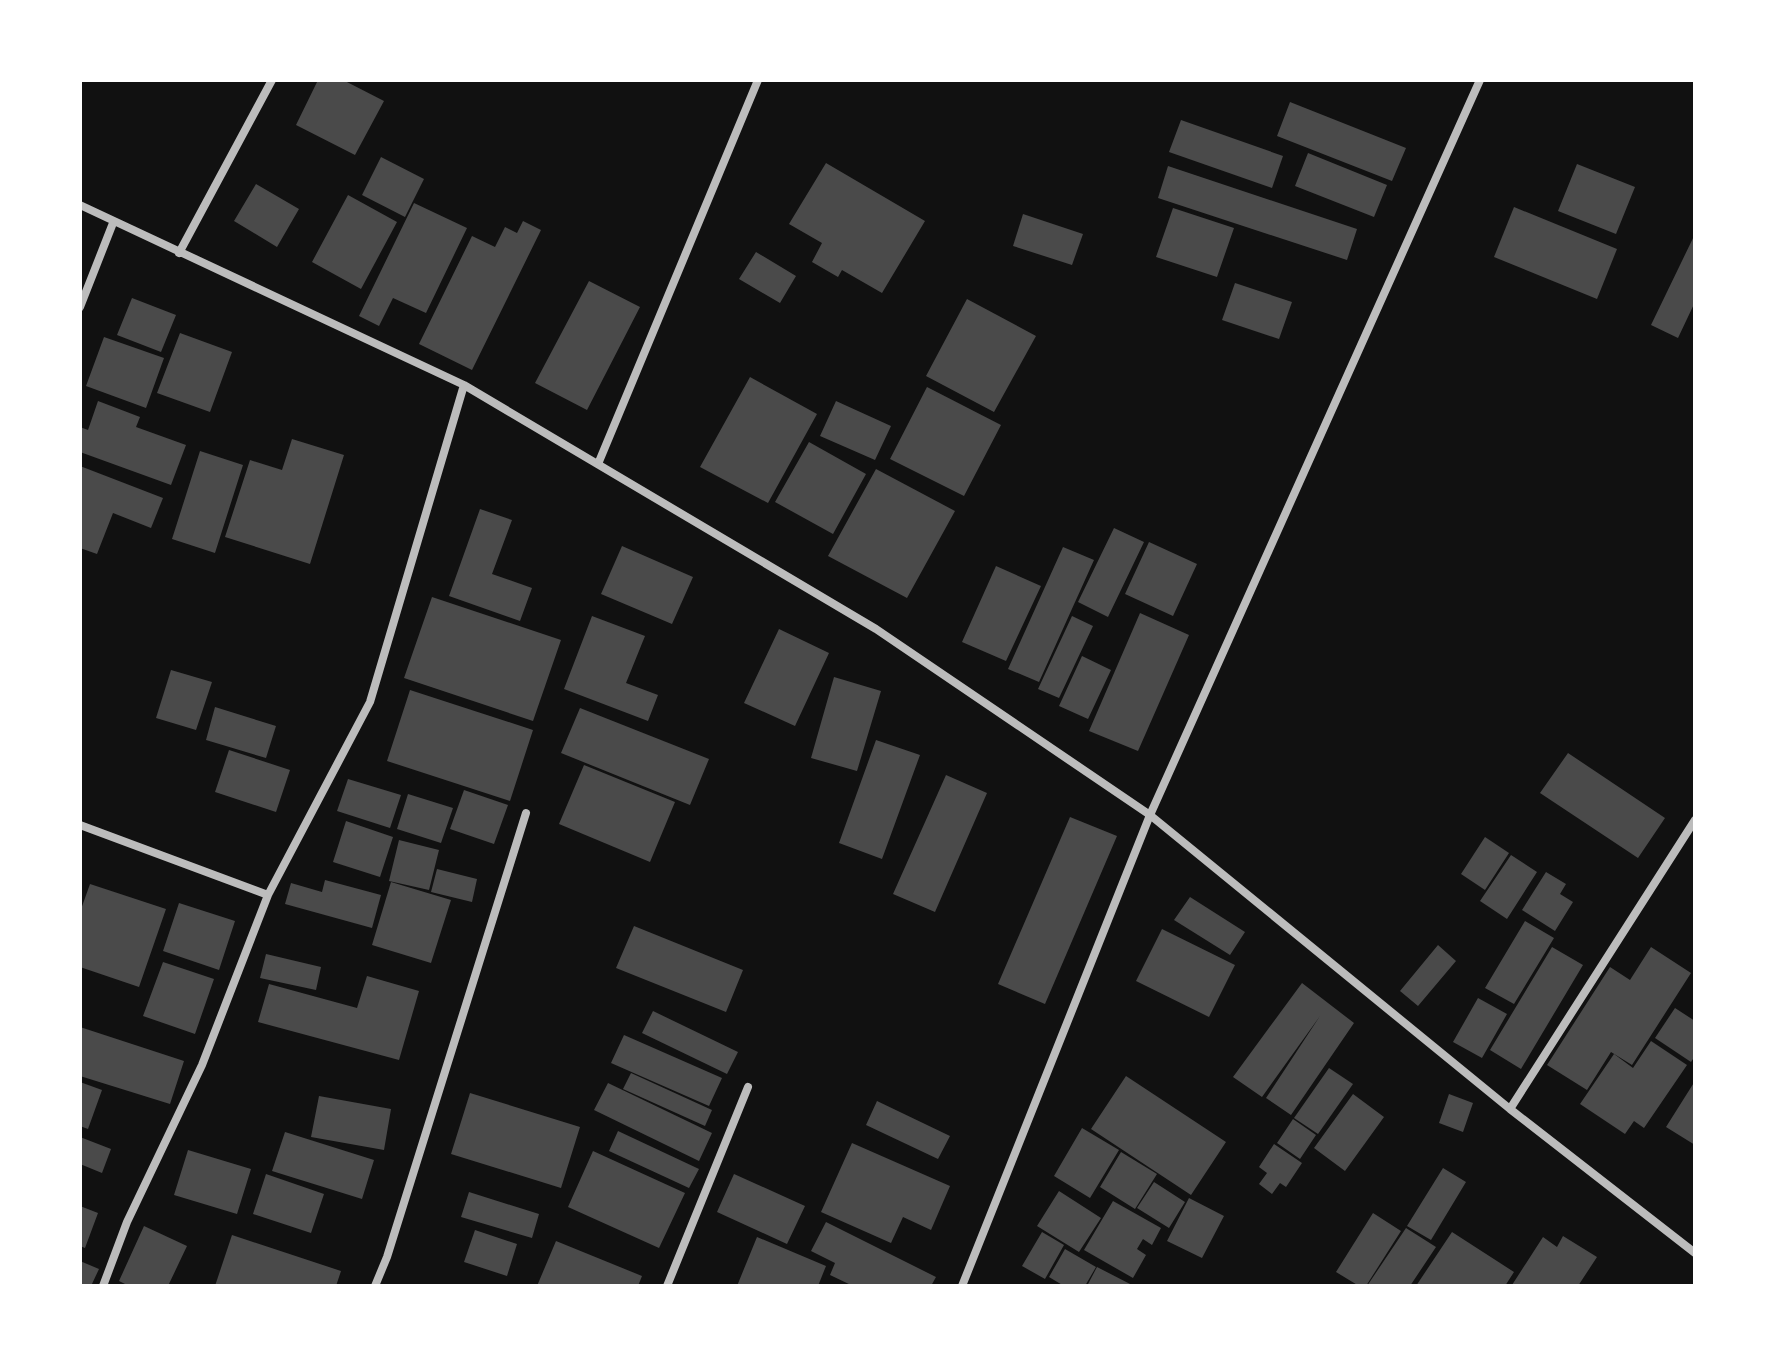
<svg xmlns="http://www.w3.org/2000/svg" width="1775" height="1366" font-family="'Source Sans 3',sans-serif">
<rect width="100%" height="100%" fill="#111"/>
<!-- building -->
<path fill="#4a4a4a" d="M318 80H343L384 101 355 155 296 125Z
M1290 102 1406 148 1392 181 1277 136Z
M1181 120 1283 156 1272 188 1169 152Z
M1308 153 1387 185 1374 217 1295 186Z
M381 157 424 179 405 217 362 195Z
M826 163 925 221 882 293 842 270 838 277 812 262 822 243 789 224Z
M1577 164 1635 187 1616 234 1558 211Z
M1168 166 1357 229 1347 260 1158 198Z
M256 184 299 209 277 247 234 221Z
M348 195 397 222 361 289 312 262Z
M414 203 467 228 426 313 393 298 379 326 359 316Z
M1514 207 1617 249 1597 299 1494 257Z
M1173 208 1234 228 1217 277 1156 257Z
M1023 214 1083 234 1072 265 1013 246Z
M523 221 541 230 472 370 419 344 472 236 495 247 505 227 517 233Z
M1695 234V302L1678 338 1651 325Z
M756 252 796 276 780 303 739 279Z
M589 281 640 307 587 410 535 383Z
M1235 283 1292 302 1279 339 1222 320Z
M132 298 176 315 161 352 117 335Z
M967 299 1036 336 994 412 926 376Z
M180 333 232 352 210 412 157 393Z
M104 337 164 358 146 408 86 386Z
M750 377 817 414 768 503 700 467Z
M927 387 1001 425 964 496 890 459Z
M98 401 140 417 136 427 186 445 171 485 80 452V427L88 430Z
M836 401 891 426 875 460 820 436Z
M292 439 344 455 310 564 225 537 250 460 282 470Z
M809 442 866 474 833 534 775 502Z
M200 451 243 465 215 553 172 539Z
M80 466 163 498 151 528 113 513 97 554 80 548Z
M876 469 955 511 907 598 828 556Z
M480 509 512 520 492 574 532 588 520 621 449 596Z
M1114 528 1144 542 1108 617 1078 602Z
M1149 542 1197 564 1173 616 1125 594Z
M622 546 693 577 672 624 601 594Z
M1063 547 1094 560 1039 682 1008 669Z
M996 566 1041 586 1006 661 962 642Z
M432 597 561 640 533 721 404 678Z
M1140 613 1189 635 1138 751 1089 731Z
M592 616 645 636 626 683 658 695 648 721 564 689Z
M1072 616 1093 626 1059 698 1038 689Z
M779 629 829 653 795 726 744 703Z
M1082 656 1111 670 1088 719 1059 706Z
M171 670 212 682 196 730 156 718Z
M834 677 881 691 857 771 811 758Z
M410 690 533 730 510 801 387 761Z
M215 707 276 726 266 758 206 740Z
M580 708 709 759 690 805 561 753Z
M876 740 920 755 882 859 839 843Z
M229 750 290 770 276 812 215 792Z
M1568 753 1665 818 1638 858 1540 793Z
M584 765 675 802 650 862 559 824Z
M946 775 987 793 935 912 893 894Z
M348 779 401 795 390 828 337 811Z
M464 790 508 805 494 844 450 829Z
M408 794 453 808 441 843 397 829Z
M1070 817 1117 836 1045 1004 998 984Z
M346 821 393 837 380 877 333 862Z
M1485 837 1509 853 1485 890 1461 874Z
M399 840 439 850 429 890 389 881Z
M1511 855 1537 872 1507 919 1480 901Z
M437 869 477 879 472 902 431 892Z
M1546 872 1566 884 1560 894 1573 902 1555 931 1522 910Z
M325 880 381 895 372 928 285 904 291 883 322 892Z
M391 882 451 900 431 963 372 945Z
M90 884 166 909 139 987 80 967V912Z
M1190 897 1245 932 1230 955 1174 920Z
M179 903 235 921 219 970 163 951Z
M1525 921 1554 938 1514 1004 1485 988Z
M634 926 743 970 726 1012 616 968Z
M1162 929 1235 965 1209 1017 1136 981Z
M1438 945 1456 961 1418 1006 1400 991Z
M1552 947 1583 965 1521 1069 1490 1050Z
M1651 947 1691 973 1632 1065 1611 1052 1587 1090 1547 1065 1610 967 1630 980Z
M266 954 321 967 316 990 260 978Z
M163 962 214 979 195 1034 143 1016Z
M367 976 419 991 399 1060 258 1022 269 984 357 1008Z
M1302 983 1354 1023 1291 1115 1266 1098 1320 1016 1262 1097 1233 1077Z
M1478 998 1507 1014 1482 1058 1453 1042Z
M1675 1008 1695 1021V1056L1691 1062 1655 1038Z
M653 1011 738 1052 727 1074 642 1033Z
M80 1027 184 1061 170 1104 80 1076Z
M624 1035 722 1078 709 1106 611 1063Z
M1651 1041 1687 1065 1644 1128 1634 1121 1625 1134 1580 1104 1614 1054 1633 1068Z
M1329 1068 1353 1084 1318 1134 1294 1118Z
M631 1073 712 1110 705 1126 623 1089Z
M1126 1076 1226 1142 1191 1195 1091 1129Z
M1695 1081V1145L1666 1127Z
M80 1082 102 1090 88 1129 80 1126Z
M608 1083 712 1133 699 1161 594 1110Z
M470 1093 580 1127 561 1188 451 1154Z
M1353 1094 1384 1117 1345 1171 1314 1148Z
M1449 1094 1473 1103 1463 1132 1439 1123Z
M319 1096 391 1109 384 1150 311 1137Z
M877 1101 950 1136 938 1159 866 1125Z
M1293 1119 1316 1135 1300 1159 1277 1143Z
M1082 1128 1119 1150 1090 1198 1054 1176Z
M618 1131 699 1169 689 1188 609 1151Z
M285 1132 374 1160 362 1199 272 1171Z
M80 1137 111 1149 102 1173 80 1164Z
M852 1143 950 1186 931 1230 903 1217 891 1243 821 1212Z
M1274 1144 1302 1163 1286 1187 1280 1183 1272 1194 1259 1184 1267 1173 1259 1167Z
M188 1150 251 1169 237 1214 174 1195Z
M593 1151 685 1193 659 1248 568 1207Z
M1121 1152 1157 1174 1135 1209 1100 1187Z
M1443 1168 1466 1182 1431 1240 1407 1226Z
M266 1174 324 1194 311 1233 253 1214Z
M734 1174 805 1206 787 1244 717 1212Z
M1154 1182 1185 1202 1169 1228 1137 1208Z
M1059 1191 1101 1218 1079 1252 1037 1226Z
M469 1192 539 1214 532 1238 461 1217Z
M1189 1198 1224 1216 1202 1258 1167 1241Z
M1113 1201 1161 1228 1152 1245 1143 1239 1137 1249 1146 1255 1133 1278 1084 1250Z
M80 1206 98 1213 85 1248 80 1246Z
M1373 1213 1401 1231 1366 1286H1359L1336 1272Z
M826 1222 936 1277 931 1286H853L830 1275 835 1263 811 1251Z
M144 1226 187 1246 168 1286H129L119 1281Z
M1406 1228 1436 1247 1410 1286H1367Z
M475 1230 517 1244 507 1276 464 1262Z
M1042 1232 1064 1245 1045 1279 1022 1266Z
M1452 1232 1514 1272 1505 1286H1416Z
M232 1235 341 1271 336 1286H215Z
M1563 1236 1597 1257 1578 1286 1512 1285 1543 1237 1557 1247Z
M757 1237 826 1266 818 1286H737Z
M556 1241 642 1276 638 1286H537Z
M1065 1249 1096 1267 1085 1286H1064L1049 1277Z
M80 1261 99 1269 91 1286H80Z
M1097 1267 1134 1286H1087Z"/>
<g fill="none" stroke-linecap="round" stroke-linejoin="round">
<!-- minor -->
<path stroke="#bcbcbc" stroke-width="8" d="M80 205 464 385 876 629 1150 815 1510 1109 1695 1253
M179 253 272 80
M80 307 113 223
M598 464 758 80
M80 825 268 895
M1510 1109 1695 820
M103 1286 127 1222 202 1065 268 895 370 702 464 385
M375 1286 387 1257 526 813
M667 1286 748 1087
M962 1286 1150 815 1480 80"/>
</g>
<!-- border -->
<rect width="1775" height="1366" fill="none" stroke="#ffffff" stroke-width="164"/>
</svg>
